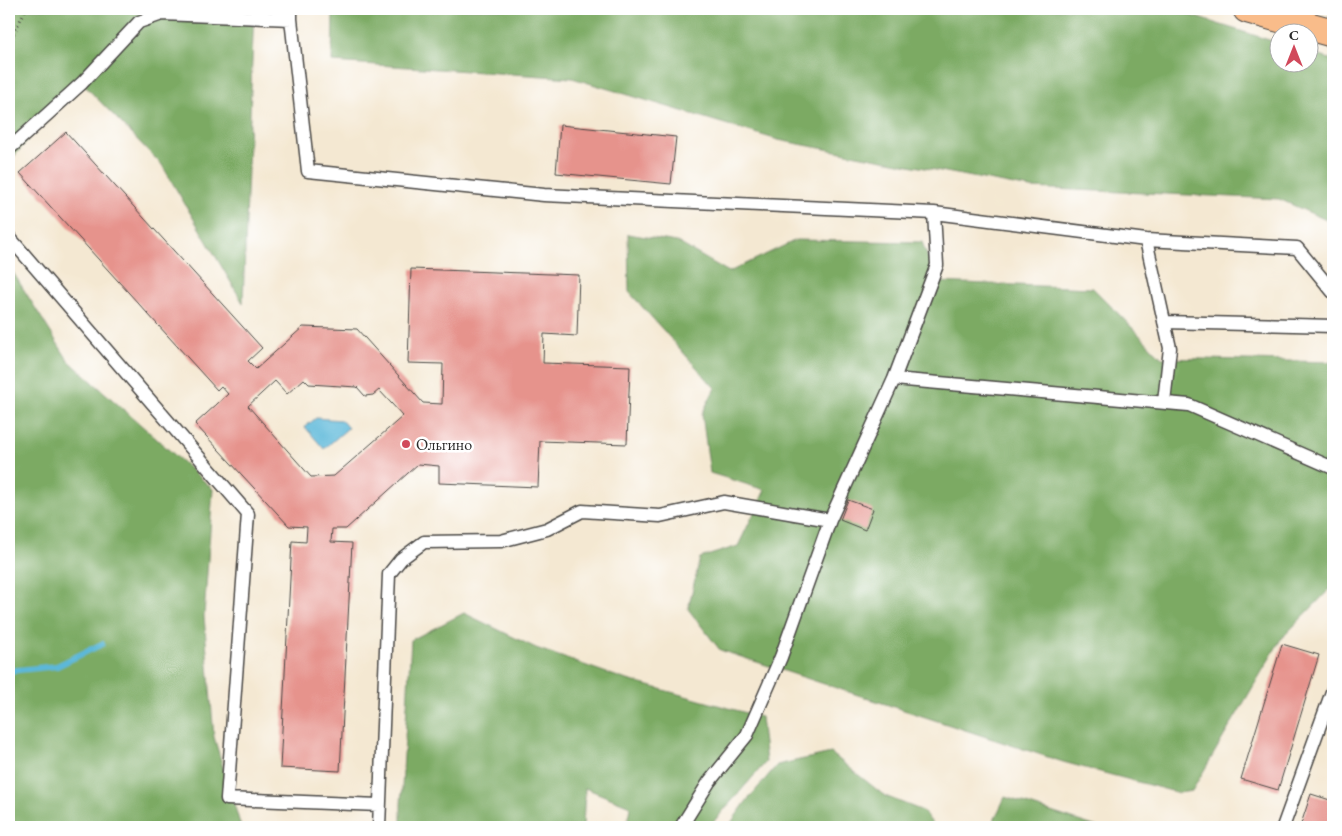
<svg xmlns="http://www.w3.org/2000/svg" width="1342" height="836" font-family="'EB Garamond',serif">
<rect width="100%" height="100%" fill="#fff"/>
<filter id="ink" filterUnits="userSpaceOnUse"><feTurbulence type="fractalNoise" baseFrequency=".02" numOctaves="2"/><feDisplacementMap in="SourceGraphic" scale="10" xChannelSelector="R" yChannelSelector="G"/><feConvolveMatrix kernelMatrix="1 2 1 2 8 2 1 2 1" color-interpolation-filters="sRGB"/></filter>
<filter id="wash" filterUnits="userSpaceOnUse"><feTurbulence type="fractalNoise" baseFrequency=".0096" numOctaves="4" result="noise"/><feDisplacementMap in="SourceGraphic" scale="20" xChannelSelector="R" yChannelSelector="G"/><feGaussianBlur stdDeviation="1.12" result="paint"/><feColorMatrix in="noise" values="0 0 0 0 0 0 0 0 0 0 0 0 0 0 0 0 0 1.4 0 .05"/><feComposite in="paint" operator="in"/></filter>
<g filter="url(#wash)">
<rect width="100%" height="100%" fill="#f4e8d2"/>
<!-- forest -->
<path fill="#7baa64" stroke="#536a48" d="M9 9H254L243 303 162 165 82 83 51 110 9 163Z
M333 9H1170L1279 43 1280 62H1310V53L1333 60V223L1279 199 1030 188 778 140 572 78 332 62Z
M628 234 677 242 729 272 796 240 922 242 937 282 1093 288 1162 358 1333 362V589H1330L1281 639 1192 791 1179 793 1063 762 720 650 688 609 700 558 738 546 765 490 710 473 702 414 715 388 629 292Z
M9 266 68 360 213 489 204 616 214 737 241 827H9Z
M464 613 536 648 624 679 761 717 766 762 709 827H627L630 806 585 788 583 827H401V804L411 640Z
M831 753 885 796 923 811 935 827H728L745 803 777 765Z
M1005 797 1097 827H991Z"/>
<!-- water -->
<path fill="#5bb8d9" stroke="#437282" d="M316 418 341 420 348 428 324 449 305 427Z"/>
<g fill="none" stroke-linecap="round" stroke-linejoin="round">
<!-- stream -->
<path stroke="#5bb8d9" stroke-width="6" d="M9 671 57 666 102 644"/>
</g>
<g id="blocks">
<!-- building -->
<path fill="#e6938c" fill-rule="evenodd" d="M560 125 676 137 671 184 556 173Z
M66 132 262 348 248 361 256 369 303 327 357 329 423 403 442 404 443 364 408 363 411 269 579 275 577 336 544 334 543 363 630 366 627 444 540 441 538 487 439 483V466L418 464 346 529H332L331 542 352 543 340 771 280 768 292 541 306 542 307 527 289 526 195 424 228 394 221 386 217 390 20 173ZM304 379 309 384 357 387 365 396 373 395 379 390 403 416 334 476 311 477 248 406 275 381 287 394Z
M848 500 873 509 865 530 840 520Z
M1282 644 1319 655 1278 790 1241 779Z
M1311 794 1330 800V803L1333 804V827H1300Z"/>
</g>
</g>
<g filter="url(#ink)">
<use href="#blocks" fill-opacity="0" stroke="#494744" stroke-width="1"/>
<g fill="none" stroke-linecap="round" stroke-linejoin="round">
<defs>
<path id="lane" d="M291 9V19L308 171 544 195 934 213 1146 240 1297 248 1333 292
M9 149 82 83 139 22 162 14 291 19
M934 213 937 265 894 379 1189 405 1333 468
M9 237 248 514 227 799 379 805
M1146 240 1170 348 1164 402
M1164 322 1333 326
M379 827 389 574 401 559 424 542 501 541 547 529 582 511 660 516 724 502 830 520
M681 827 709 782 747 735 781 657 830 520 894 379
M1283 827 1333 689"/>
<path id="primary" d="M1247 9 1333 33"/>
</defs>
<!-- lane casing -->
<use href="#lane" stroke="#494744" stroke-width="15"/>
<!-- primary casing -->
<use href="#primary" stroke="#494744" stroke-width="30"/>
<!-- path -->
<path stroke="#494744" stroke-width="3" stroke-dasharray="1 4" stroke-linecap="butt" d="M9 43 26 9"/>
<!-- lane -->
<use href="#lane" stroke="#fff" stroke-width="12"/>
<!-- primary -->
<use href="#primary" stroke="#f9bc8a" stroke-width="28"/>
</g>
</g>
<!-- markers -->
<circle fill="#d1495b" stroke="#fff" stroke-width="2" cx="406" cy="444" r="5"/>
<g text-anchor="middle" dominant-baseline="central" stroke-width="5" stroke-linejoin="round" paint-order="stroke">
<!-- poi labels -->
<g font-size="16" fill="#2b2b2b" stroke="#fff" text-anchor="start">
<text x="416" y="444">Ольгино</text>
</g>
</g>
<!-- margin -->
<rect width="1342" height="836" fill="none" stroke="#fff" stroke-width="30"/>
<!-- north arrow -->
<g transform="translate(1294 48)"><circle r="24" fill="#ffffff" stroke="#aaaaaa"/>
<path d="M0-4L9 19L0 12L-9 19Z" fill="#d1495b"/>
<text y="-8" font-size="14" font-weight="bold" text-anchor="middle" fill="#2b2b2b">С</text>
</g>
</svg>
